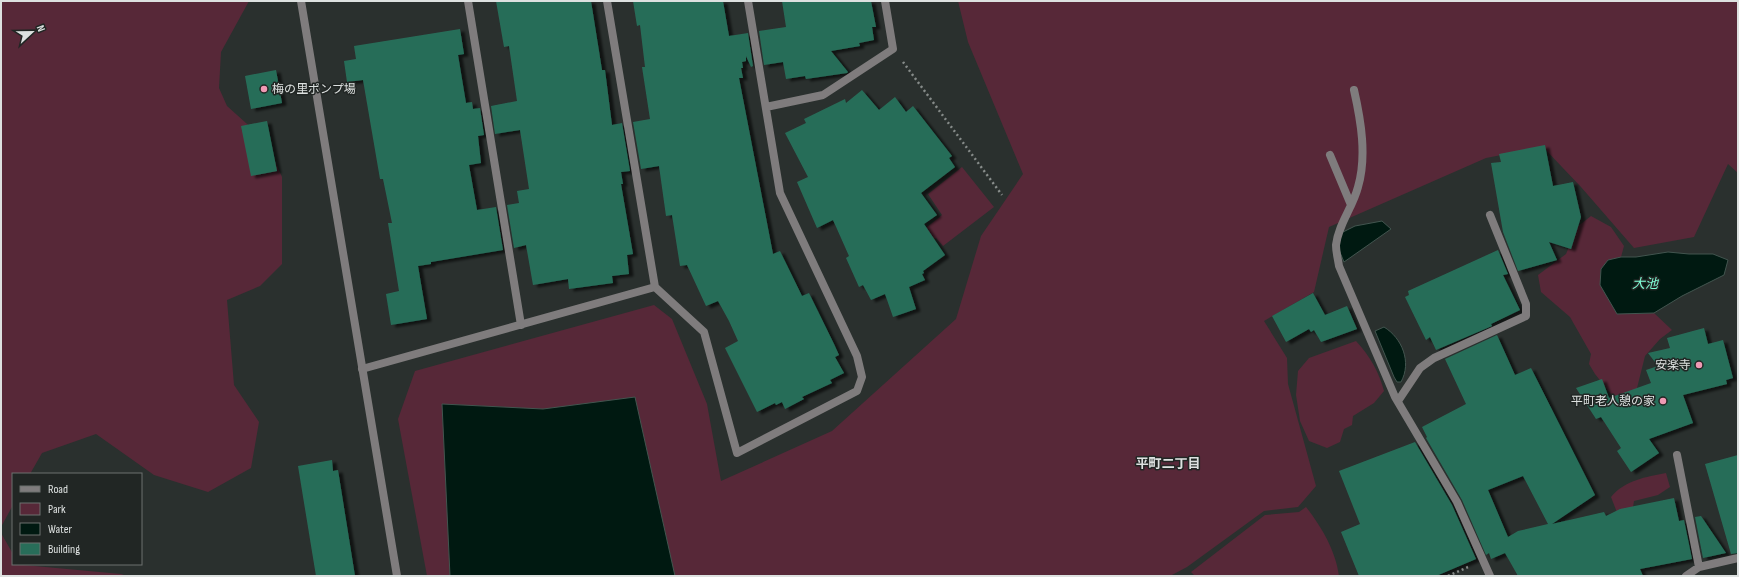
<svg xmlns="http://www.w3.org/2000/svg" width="1739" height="577" font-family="'Sofia Sans Condensed','Noto Sans JP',sans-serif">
<defs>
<filter id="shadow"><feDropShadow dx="4.5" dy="2.5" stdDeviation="1" flood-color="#0009"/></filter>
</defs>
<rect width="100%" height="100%" fill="#2a302e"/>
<!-- green -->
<path fill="#572838" d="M1 1H249L221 52 219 88 227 106 266 141 282 177V264L260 286 227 300 234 385 259 422 251 468 208 492 154 475 96 434 42 453 30 474H13V505L1 527Z
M958 1H1738V173L1728 164 1694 237 1634 248 1581 187 1543 147 1486 158 1329 227 1314 292 1264 321 1287 358 1288 384 1316 486 1298 507 1264 511 1187 567 1170 576H427L398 419 415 371 654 305 672 319 707 404 721 481 832 431 956 319 981 236 1023 174 968 42Z
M962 167 994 207 943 246 936 238 920 250 912 239 942 215 928 194Z
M1591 216 1611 227 1624 246 1621 257 1608 261 1601 269 1600 285 1609 298 1630 314 1654 313 1672 330 1660 339 1645 356 1637 388 1630 401 1611 394 1595 374 1589 364 1591 354 1570 317 1541 292 1538 275 1566 254 1577 227Z
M1356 341C1370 356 1379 372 1384 391L1374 403 1353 416 1352 425 1344 429 1340 442 1327 448 1309 441 1300 421 1296 395 1298 371 1309 358Z
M1666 473 1670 487 1658 495 1634 501 1632 513 1618 515 1611 497C1625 480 1646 477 1666 473Z
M1306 507C1321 526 1336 551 1339 576H1195L1191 572 1265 515 1299 512Z
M1 533 13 554V564L121 574 127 576H1Z"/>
<!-- water -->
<path fill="#001911" stroke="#42554f" d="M1382 221 1391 229 1344 262 1337 245 1341 233 1355 226Z
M1668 252 1689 254H1713L1728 260 1724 275 1682 296 1654 313 1617 314 1600 285 1601 269 1608 260 1621 257H1636Z
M1384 327C1402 338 1412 362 1401 382H1397L1394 377 1375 331Z
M635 397 675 576H450L442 404 543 409Z"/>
<!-- building -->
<path fill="#286d59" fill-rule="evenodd" filter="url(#shadow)" d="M496 1H591L602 70H605L612 125 622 123 630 171 621 172 623 184H621L633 254 627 255 629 274 612 276 613 283 569 289 568 279 533 285 526 245 514 248 507 205 519 203 517 191 529 189 520 130 495 134 491 106 517 101 509 46 504 47Z
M633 1H723L729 36 748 33 753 66 751 67 746 56V61L742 62 743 68H741L743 78H739L773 254 780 251 802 296 809 293 834 344 839 355 835 357 844 373 830 380 832 383 802 397 804 399 785 409 782 402 776 405 775 403 757 412 725 348 738 341 729 321 718 301 706 306 687 265 680 266 672 215 666 216 659 166 641 169 633 122 650 119 642 67H645L640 25 637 26Z
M782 1H871L876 27H872L874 40 859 43 860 46 831 51 848 72 847 73 806 79 805 76 786 79 783 62 764 65 759 31 786 27Z
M460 29 464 54 458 55 466 103 472 102 473 109 480 108 484 135 478 136 481 163 469 165 477 210 496 207 503 250 431 262V264L418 266 427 319 391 325 386 294 399 291 388 223H392L383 179H380L363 80 347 82 344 61 356 59 354 46Z
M276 70 282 103 251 109 245 76Z
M862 90 879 110 895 97 906 112 913 106 952 156 949 158 955 167 921 193 937 215 924 224 945 255 923 271 924 273 922 274 925 280 909 287 916 309 893 317 885 294 871 300 863 285 859 287 846 258 849 256 833 220 817 228 797 182 808 177 785 133 806 123 804 119 845 99 846 103Z
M267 121 277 171 251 176 241 126Z
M1545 145 1553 186 1573 182 1581 217 1571 249 1549 242 1557 260 1518 271 1503 232 1491 163 1501 162 1499 154Z
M1498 250 1508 274 1503 275 1520 310 1491 324 1492 326 1436 350 1430 337 1426 340 1405 297 1409 295 1408 291Z
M1313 293 1325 315 1347 306 1357 329 1321 342 1314 330 1311 332 1309 329 1286 342 1272 316Z
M1704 328 1708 344 1723 340 1733 378 1726 380 1727 384 1683 395 1693 423 1649 439 1659 453 1631 472 1617 451 1621 448 1601 417 1596 419 1576 388 1602 379 1609 398 1651 383 1646 370 1658 366 1648 353 1670 348 1667 338Z
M1497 335 1515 375 1531 368 1595 495 1552 524 1604 512 1606 516 1620 509 1674 498 1679 521 1684 520 1692 559 1640 569 1643 576H1518L1505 553 1491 559 1489 553 1486 555 1462 500 1426 438 1427 437 1422 427 1466 404 1445 359ZM1523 476 1548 524 1518 531 1508 537 1488 490Z
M1415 442 1452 505 1476 559 1436 576H1359L1341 532 1360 524 1339 471Z
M1738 455V553L1731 554 1705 464Z
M332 460 333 471 338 470 355 576H316L298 466Z
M1701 516 1726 553 1703 558 1695 517Z"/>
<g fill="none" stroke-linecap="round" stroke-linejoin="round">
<!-- path -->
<path stroke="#878c8a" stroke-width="2.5" stroke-dasharray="2 3" stroke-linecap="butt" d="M903 62 1002 195
M1448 576 1468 567"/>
<!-- minor -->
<path stroke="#7f7c7d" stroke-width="8" d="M468 1 521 325
M607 1 655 287 704 332 737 453 857 391 862 377 857 356 780 193 748 1
M1354 90C1361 121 1367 156 1358 187 1353 207 1338 225 1336 245 1336 252 1338 259 1339 266L1395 397 1457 502 1490 576
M766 107 823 95 893 49 885 1
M1330 155 1351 205
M362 369 655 287
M1398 401 1420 368 1434 358 1526 316V304L1490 215
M1677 455 1699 567
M1686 576 1699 567 1738 558"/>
<!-- tertiary -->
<path stroke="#7f7c7d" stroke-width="8" d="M301 1 397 576"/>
</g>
<!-- markers -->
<g fill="#f09ab4" stroke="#212624" stroke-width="1.5">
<circle cx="264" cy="89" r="4"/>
<circle cx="1699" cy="365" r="4"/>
<circle cx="1663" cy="401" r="4"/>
</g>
<g text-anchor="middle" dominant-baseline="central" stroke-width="3" stroke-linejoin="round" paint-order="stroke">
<!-- poi labels -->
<g font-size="12" fill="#dde1e0" stroke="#212624" text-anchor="end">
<text x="272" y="89" text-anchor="start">梅の里ポンプ場</text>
<text x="1691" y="365">安楽寺</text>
<text x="1655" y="401">平町老人憩の家</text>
</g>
<!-- water labels -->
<g font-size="13" font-style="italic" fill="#81fed7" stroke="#212624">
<text x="1645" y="284">大池</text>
</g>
<!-- neighbourhood labels -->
<g font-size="13" font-weight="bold" fill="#dde1e0" stroke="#212624">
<text x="1168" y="464">平町二丁目</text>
</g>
</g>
<!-- border -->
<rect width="1739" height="577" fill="none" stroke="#dde1e0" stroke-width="4"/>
<!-- legend -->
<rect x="12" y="473" width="130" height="92" fill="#212624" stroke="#6c716f"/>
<rect x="20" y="486" width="20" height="6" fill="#7f7c7d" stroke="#6c716f"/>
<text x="48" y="493" font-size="12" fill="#dde1e0">Road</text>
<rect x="20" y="503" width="20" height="12" fill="#572838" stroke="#6c716f"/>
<text x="48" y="513" font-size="12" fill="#dde1e0">Park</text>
<rect x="20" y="523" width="20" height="12" fill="#001911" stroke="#6c716f"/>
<text x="48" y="533" font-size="12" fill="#dde1e0">Water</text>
<rect x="20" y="543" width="20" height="12" fill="#286d59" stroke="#6c716f"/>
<text x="48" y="553" font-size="12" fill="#dde1e0">Building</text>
<!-- north arrow -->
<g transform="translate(32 32) rotate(68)" stroke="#212624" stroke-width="3" paint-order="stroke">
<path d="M0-3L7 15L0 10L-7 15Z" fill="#dde1e0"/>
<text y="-6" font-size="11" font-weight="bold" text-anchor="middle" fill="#dde1e0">N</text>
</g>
</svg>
